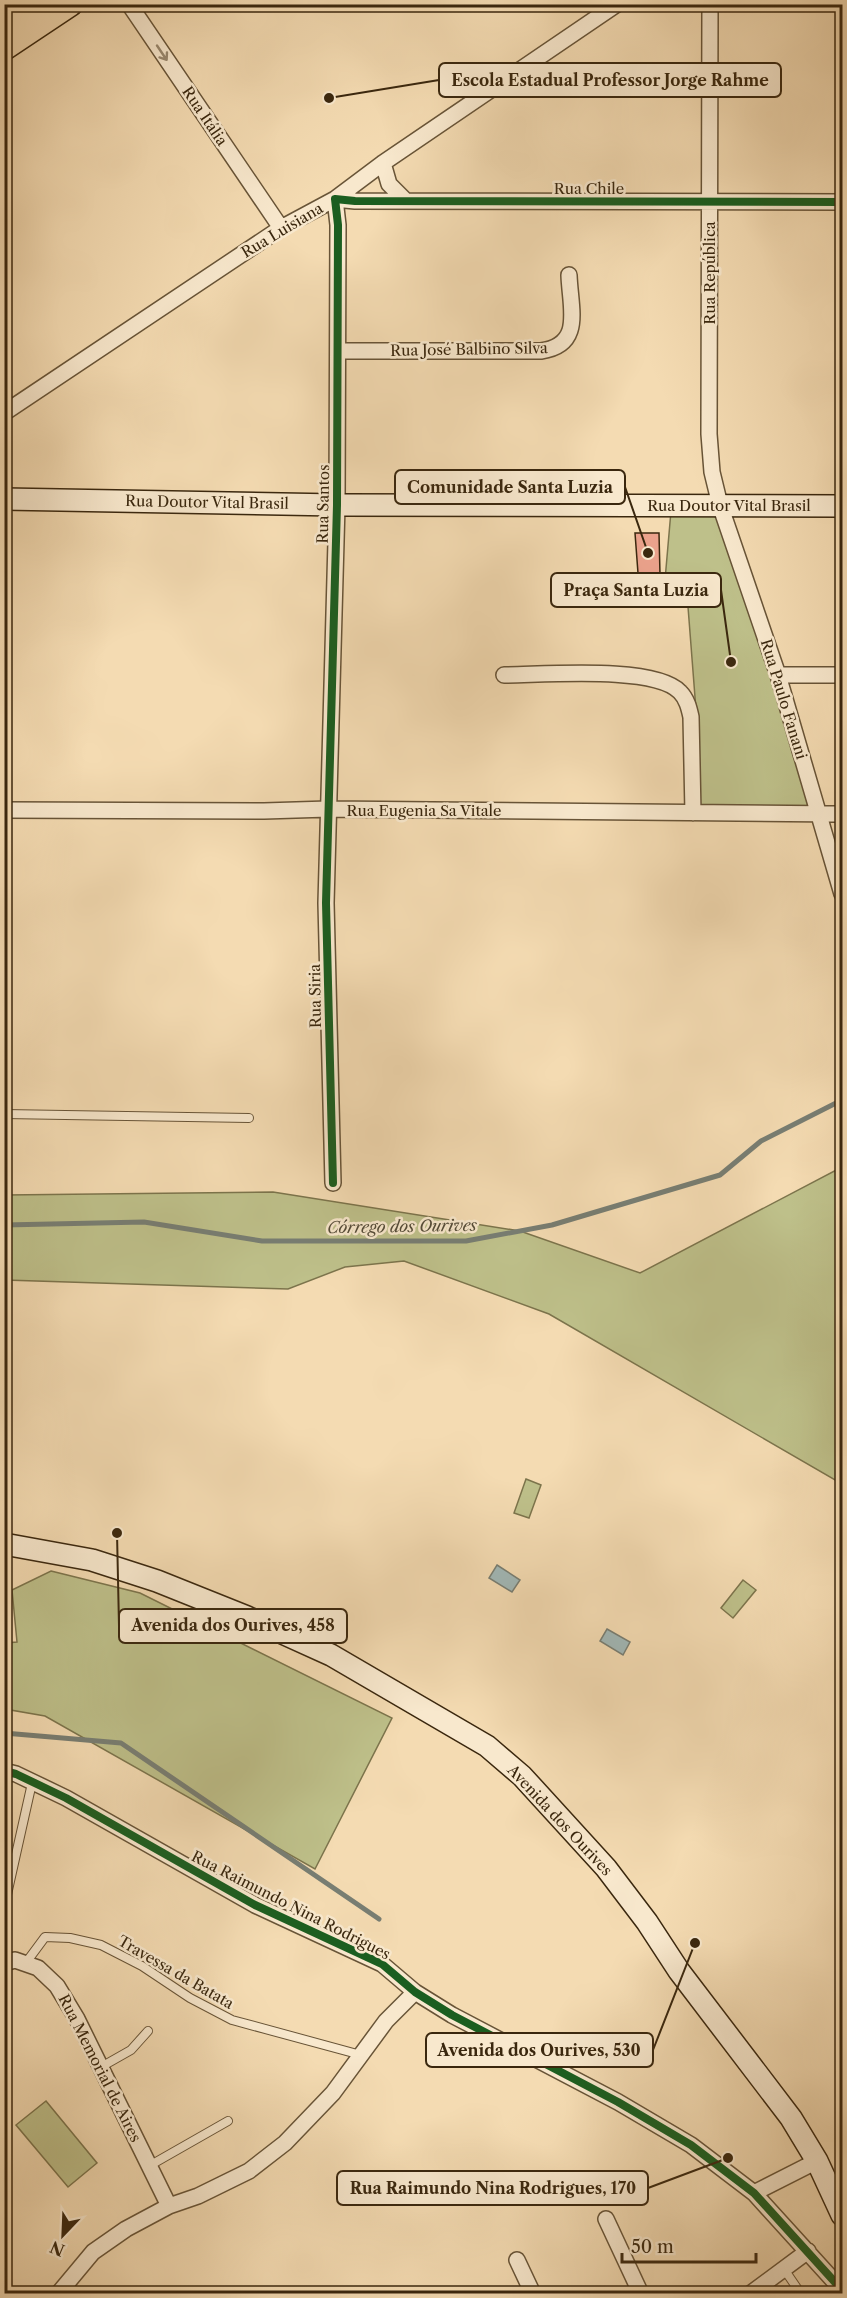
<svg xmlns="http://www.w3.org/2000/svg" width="847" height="2298" font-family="'Libre Caslon Text',serif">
<rect width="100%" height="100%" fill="#f4dbb2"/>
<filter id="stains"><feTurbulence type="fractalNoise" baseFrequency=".00333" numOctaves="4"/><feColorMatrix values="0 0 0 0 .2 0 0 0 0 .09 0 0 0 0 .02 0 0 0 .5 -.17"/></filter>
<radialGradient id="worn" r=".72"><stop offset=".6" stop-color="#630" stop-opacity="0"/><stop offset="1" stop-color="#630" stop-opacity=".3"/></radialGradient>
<!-- green -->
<path fill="#bec08a" stroke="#7c744c" stroke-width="1.5" d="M718 509 748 598 811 808 698 807 697 723 686 581 665 580 671 511Z
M842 1167V1484L549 1314 404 1261 345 1267 288 1289 5 1280V1195L273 1192 520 1231 640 1273Z
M526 1479 541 1485 529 1518 514 1513Z
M51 1571 140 1593 392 1718 315 1869 45 1716 5 1709V1643L17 1642 12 1590Z
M743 1580 756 1590 733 1618 721 1608Z
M46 2101 97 2163 68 2187 16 2125Z"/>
<!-- water -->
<path fill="#a1b8b7" stroke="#787e73" stroke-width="1.5" d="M497 1565 520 1580 512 1592 489 1578Z
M607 1629 630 1642 623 1655 600 1641Z"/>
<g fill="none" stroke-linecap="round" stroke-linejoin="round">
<!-- stream -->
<path stroke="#787e73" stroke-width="5" d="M4 1225 144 1222 262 1241H466L552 1225 720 1175 761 1141 842 1100
M4 1733 121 1743 379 1919"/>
</g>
<!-- building -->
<path fill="#eba28c" stroke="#3a270e" stroke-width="1.5" d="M635 533H659L660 575 638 573Z"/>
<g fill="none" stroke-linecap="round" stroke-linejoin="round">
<defs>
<path id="lane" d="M4 1114 249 1118
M4 1908 32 1783
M4 1942 7 1962
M25 1964 45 1937 70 1938 101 1945 142 1966 190 1998 232 2020 361 2055
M101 2067 131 2050 148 2031
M149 2166 228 2121
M784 2269 801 2294"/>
<path id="street" d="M129 4 281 228
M710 4 709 434 712 472 720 505 778 675 842 894
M383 163 389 184 406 201
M338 351H541C584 345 570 308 569 275
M4 413 281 228 335 199 383 163 617 4
M504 675C542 675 655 665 680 692 687 699 689 708 691 717L693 813
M778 675H842
M4 810 264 811 328 809 842 814
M333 1183 326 903 337 505 338 225 335 199 355 201 842 202
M4 1771 16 1774 66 1798 255 1905 382 1964 415 1992 452 2015 618 2102 691 2145 754 2193 842 2290
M4 1963 15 1960 38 1968 57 1986 77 2019 169 2206
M754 2193 817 2161
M606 2219 641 2294
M517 2260 533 2294
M58 2294 93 2252 126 2229 169 2206 198 2196 249 2171 285 2143 333 2093 386 2021 415 1992
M750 2294 808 2251"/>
<path id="secondary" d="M4 499 337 505 842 506
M4 1544 92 1560 157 1581 247 1617 331 1655 487 1746 522 1776 606 1868 647 1922 679 1971 791 2118 817 2161 842 2215"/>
<path id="primary" d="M4 24 34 4
M4 48 70 4"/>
</defs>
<!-- lane casing -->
<use href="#lane" stroke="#685437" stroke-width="10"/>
<!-- street casing -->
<use href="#street" stroke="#685437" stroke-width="18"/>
<!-- secondary casing -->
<use href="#secondary" stroke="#3a270e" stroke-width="24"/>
<!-- primary casing -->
<use href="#primary" stroke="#3a270e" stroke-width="27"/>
<!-- lane -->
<use href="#lane" stroke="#f8e8cd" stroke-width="8"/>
<!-- street -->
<use href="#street" stroke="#f8e8cd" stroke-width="15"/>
<!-- secondary -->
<use href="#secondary" stroke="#f8e8cd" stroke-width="21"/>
<!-- primary -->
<use href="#primary" stroke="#f4dbb2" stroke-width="24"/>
<defs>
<path id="cycleway" d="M333 1183 326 903 337 505 338 225 335 199 355 201 842 202
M4 1771 16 1774 66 1798 255 1905 382 1964 415 1992 452 2015 618 2102 691 2145 754 2193 842 2290"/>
</defs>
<!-- cycleway casing -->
<use href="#cycleway" stroke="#f8e8cd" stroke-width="11"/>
<!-- cycleway -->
<use href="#cycleway" stroke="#1b5e20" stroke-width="8"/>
</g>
<!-- one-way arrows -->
<defs><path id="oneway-shaft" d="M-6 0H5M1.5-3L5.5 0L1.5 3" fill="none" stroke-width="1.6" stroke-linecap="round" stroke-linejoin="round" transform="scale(1.5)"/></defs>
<use stroke="#99886e" href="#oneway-shaft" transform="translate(162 53) rotate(56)"/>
<g text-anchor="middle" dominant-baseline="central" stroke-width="5" stroke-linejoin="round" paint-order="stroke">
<!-- street labels -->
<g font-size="15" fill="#3a270e" stroke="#f8e8cd">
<text transform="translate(205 116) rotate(56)">Rua Itália</text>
<text x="589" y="188">Rua Chile</text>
<text transform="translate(282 230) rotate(-31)">Rua Luisiana</text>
<text transform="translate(709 273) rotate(-90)">Rua República</text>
<text transform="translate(469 349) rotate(-1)">Rua José Balbino Silva</text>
<text transform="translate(207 502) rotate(1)">Rua Doutor Vital Brasil</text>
<text transform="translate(323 504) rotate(-89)">Rua Santos</text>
<text x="729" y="505">Rua Doutor Vital Brasil</text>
<text transform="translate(784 699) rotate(73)">Rua Paulo Fanani</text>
<text x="424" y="810">Rua Eugenia Sa Vitale</text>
<text transform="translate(315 996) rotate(-91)">Rua Siria</text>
<text transform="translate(560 1820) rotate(47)">Avenida dos Ourives</text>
<text transform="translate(291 1905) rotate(27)">Rua Raimundo Nina Rodrigues</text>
<text transform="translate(176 1972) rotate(30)">Travessa da Batata</text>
<text transform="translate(100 2068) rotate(63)">Rua Memorial de Aires</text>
</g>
<!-- water labels -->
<g font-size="16" font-style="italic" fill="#544b38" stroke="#f8e8cd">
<text transform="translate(402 1226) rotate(-1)">Córrego dos Ourives</text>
</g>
</g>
<!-- callouts -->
<path fill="none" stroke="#3a270e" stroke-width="2" d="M329 98L439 80M648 553L625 487M731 662L721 590M117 1533L119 1626M695 1943L653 2050M728 2158L648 2188"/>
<g fill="#3a270e" stroke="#f8e8cd" stroke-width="2">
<circle cx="329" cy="98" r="6"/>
<circle cx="648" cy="553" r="6"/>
<circle cx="731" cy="662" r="6"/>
<circle cx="117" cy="1533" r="6"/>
<circle cx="695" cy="1943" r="6"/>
<circle cx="728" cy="2158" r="6"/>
</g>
<g fill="#f8e8cd" stroke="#3a270e" stroke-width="2">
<rect x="439" y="63" width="342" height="34" rx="6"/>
<rect x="395" y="470" width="230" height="34" rx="6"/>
<rect x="551" y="573" width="170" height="34" rx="6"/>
<rect x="119" y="1609" width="228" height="34" rx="6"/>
<rect x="426" y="2033" width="227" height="34" rx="6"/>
<rect x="337" y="2171" width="311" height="34" rx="6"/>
</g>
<g font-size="16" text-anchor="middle" font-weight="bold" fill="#3a270e">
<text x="610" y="86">Escola Estadual Professor Jorge Rahme</text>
<text x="510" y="493">Comunidade Santa Luzia</text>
<text x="636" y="596">Praça Santa Luzia</text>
<text x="233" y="1631">Avenida dos Ourives, 458</text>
<text x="539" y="2056">Avenida dos Ourives, 530</text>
<text x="493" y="2194">Rua Raimundo Nina Rodrigues, 170</text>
</g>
<!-- margin -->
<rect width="847" height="2298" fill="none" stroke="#f4dbb2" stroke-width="24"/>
<rect x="6" y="6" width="835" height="2286" fill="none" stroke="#3a270e" stroke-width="3"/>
<rect x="12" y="12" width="823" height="2274" fill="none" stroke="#3a270e" stroke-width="1.5"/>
<!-- north arrow -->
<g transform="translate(63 2235) rotate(203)" stroke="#f8e8cd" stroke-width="4.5" paint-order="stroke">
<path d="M0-4.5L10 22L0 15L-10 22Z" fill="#3a270e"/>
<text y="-9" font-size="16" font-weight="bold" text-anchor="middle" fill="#3a270e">N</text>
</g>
<!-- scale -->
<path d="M622 2253v9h134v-9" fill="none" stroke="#3a270e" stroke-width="3"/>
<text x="631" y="2253" font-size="18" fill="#3a270e" stroke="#f8e8cd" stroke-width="4.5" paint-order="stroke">50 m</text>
<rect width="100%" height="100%" filter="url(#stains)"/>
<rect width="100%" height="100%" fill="url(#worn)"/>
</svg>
